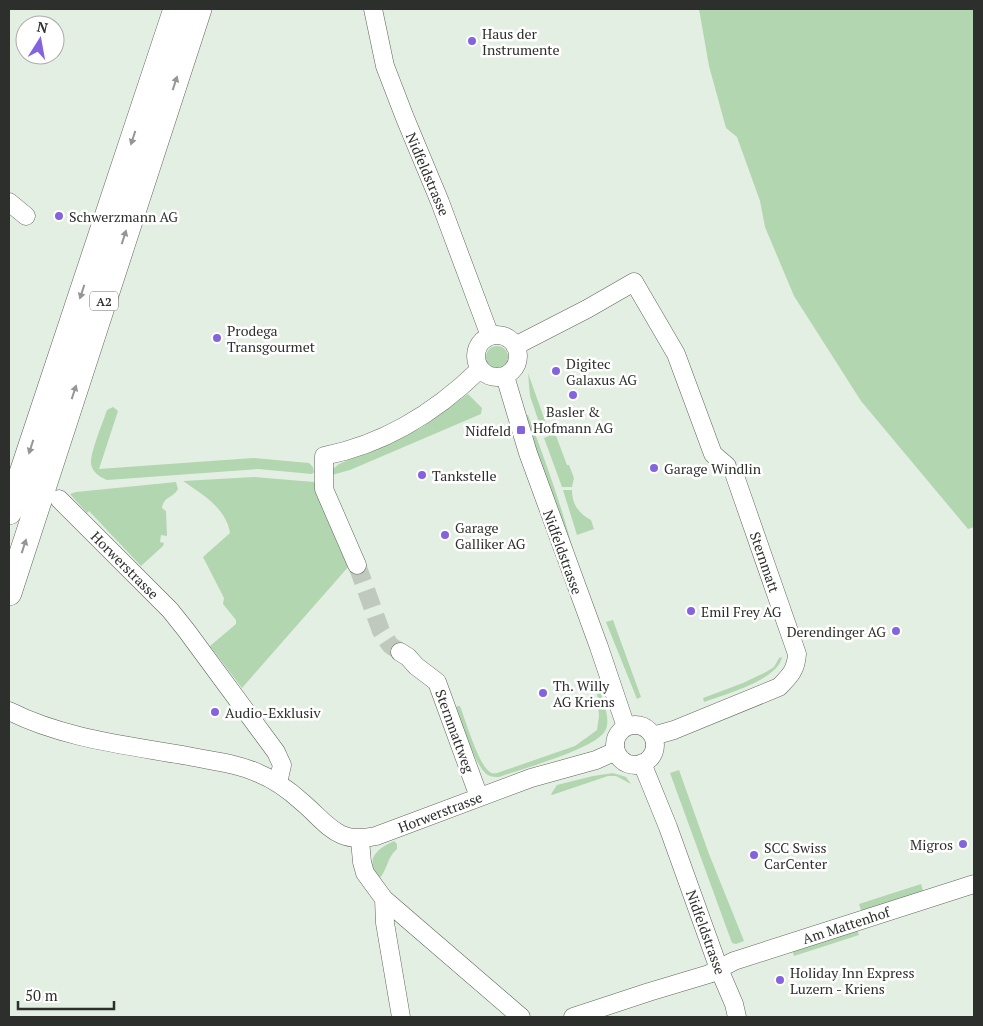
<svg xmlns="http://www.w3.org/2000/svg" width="983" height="1026" font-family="'PT Serif',serif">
<rect width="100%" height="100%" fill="#e4efe3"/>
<!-- green -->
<path fill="#b2d6af" d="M699 9H974V527L968 529 861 401 794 296 765 227 760 201 737 137 726 128 709 66Z
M486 357a11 11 0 1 1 22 0a11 11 0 1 1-22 0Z
M528 373 549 432 543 434 530 396Z
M468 394 482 408 481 414 350 470 332 475 333 469 339 464 421 428Z
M113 407 118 411 99 469 253 458 309 463 313 467 314 472 312 474 258 469 107 480C100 477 93 473 91 464 90 453 103 422 107 410Z
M526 415H528C549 470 568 524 581 582L535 456Z
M555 433 567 465H569L574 478 572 487H562L544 438Z
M254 477 314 482 349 566 242 688 210 646 236 624V620L223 604 224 598 203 557 230 533C226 508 203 495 183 481Z
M176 482 178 489C172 499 164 496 162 508L166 511 167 536 161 535 160 542 164 543 163 546 141 566 89 511 87 513 70 494 76 492Z
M563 490H572C572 504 579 514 591 520L594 529 577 535Z
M613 620 641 697 637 699 606 622Z
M782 657C778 680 724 695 704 702L703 698 743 683 766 672 774 667 779 658Z
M597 693H601C604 704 611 721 605 731 595 749 521 769 499 777 496 777 491 777 488 775 476 769 461 721 456 708L457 706H460C465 719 479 766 490 772 492 774 494 773 497 773L575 746 597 730 599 716Z
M679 770 709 854 744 941 736 944 732 943 670 773Z
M613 773 626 777 631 784 616 776H608L552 795 551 794 557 785 593 776Z
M394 841 397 844V849C387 857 388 869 379 879 365 859 375 850 394 841Z
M921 884 924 894 862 913 859 904Z
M857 929 859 935 794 956 792 950Z"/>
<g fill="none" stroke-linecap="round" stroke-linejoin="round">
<!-- minor-tunnel -->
<path stroke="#bfc9be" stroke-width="18" stroke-dasharray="18 9" stroke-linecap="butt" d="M357 565 381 631 390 645 400 652"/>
<defs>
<path id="minor" d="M373 9 385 66 405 118 440 202 490 336
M9 202 26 216
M476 356a21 21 0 1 1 42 0a21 21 0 1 1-42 0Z
M515 346 587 309 634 282 676 354 713 454 727 466
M505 376 528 453 599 647 626 727
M59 499 170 610 186 630 276 752 282 765 278 783
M357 565 324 489V456C385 444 436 412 480 369
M400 652 408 657 416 666 437 682 479 797
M9 711C65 739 127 745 188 756 212 761 236 763 258 773 275 780 289 790 302 802 328 824 337 845 376 836L531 778 596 760 616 751
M615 745a20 20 0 1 1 40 0a20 20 0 1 1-40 0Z
M653 736 674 730 779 687C790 676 796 670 797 654L735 476
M642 763 668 827 719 969 734 1004 737 1017
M360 840 362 862 365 873 384 899 521 1017
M384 899 385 923 401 1017
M573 1017 649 992 709 974 734 961 974 884"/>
<path id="highway" d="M9 512 176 9
M9 593 199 9"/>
</defs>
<!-- minor casing -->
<use href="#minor" stroke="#5d655c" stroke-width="19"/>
<!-- highway casing -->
<use href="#highway" stroke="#5d655c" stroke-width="26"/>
<!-- minor -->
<use href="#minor" stroke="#fff" stroke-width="18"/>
<!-- highway -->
<use href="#highway" stroke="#fff" stroke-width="25"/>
</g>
<!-- one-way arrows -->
<defs><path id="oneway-solid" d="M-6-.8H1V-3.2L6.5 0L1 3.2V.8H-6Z" transform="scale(1.25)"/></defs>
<g fill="#969795">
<use href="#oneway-solid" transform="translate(175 83) rotate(-72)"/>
<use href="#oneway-solid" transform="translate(133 138) rotate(108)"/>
<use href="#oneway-solid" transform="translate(124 237) rotate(-72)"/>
<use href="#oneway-solid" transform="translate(82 292) rotate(108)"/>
<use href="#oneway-solid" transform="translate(74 392) rotate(-72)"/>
<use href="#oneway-solid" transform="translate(31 447) rotate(108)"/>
<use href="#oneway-solid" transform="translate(24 546) rotate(-72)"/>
</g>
<!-- markers -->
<g fill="#8463de" stroke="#fff" stroke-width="2">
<circle cx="472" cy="41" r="5"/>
<circle cx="59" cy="216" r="5"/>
<circle cx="217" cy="338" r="5"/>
<circle cx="556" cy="371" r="5"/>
<circle cx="573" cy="395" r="5"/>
<rect x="516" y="425" width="10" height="10" rx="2.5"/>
<circle cx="654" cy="468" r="5"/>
<circle cx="422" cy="475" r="5"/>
<circle cx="445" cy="535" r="5"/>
<circle cx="691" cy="611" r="5"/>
<circle cx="896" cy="631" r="5"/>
<circle cx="543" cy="693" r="5"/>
<circle cx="215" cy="712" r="5"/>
<circle cx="963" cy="844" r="5"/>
<circle cx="754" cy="855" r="5"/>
<circle cx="780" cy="980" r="5"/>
</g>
<g text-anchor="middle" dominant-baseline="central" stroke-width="5" stroke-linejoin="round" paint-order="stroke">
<!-- shield labels -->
<rect fill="#fff" stroke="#6b6d6b" stroke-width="1" x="90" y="291.5" width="28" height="19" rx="4"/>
<g font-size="12" font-weight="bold" fill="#2c2f2b">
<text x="104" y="301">A2</text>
</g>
<!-- poi labels -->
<g font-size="14" fill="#2c2f2b" stroke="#fff" text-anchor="start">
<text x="482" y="33">Haus der<tspan x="482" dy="16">Instrumente</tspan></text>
<text x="69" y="216">Schwerzmann AG</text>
<text x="227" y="330">Prodega<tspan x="227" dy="16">Transgourmet</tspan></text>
<text x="566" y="363">Digitec<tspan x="566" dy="16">Galaxus AG</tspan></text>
<text x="573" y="411" text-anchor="middle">Basler &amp;<tspan x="573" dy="16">Hofmann AG</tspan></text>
<text x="511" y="430" text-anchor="end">Nidfeld</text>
<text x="664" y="468">Garage Windlin</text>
<text x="432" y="475">Tankstelle</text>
<text x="455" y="527">Garage<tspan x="455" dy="16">Galliker AG</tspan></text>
<text x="701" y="611">Emil Frey AG</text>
<text x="886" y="631" text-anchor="end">Derendinger AG</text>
<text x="553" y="685">Th. Willy<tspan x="553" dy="16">AG Kriens</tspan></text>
<text x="225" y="712">Audio-Exklusiv</text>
<text x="953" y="844" text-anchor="end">Migros</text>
<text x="764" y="847">SCC Swiss<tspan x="764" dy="16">CarCenter</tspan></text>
<text x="790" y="972">Holiday Inn Express<tspan x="790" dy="16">Luzern - Kriens</tspan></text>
</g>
<!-- street labels -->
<g font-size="14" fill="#2c2f2b" stroke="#fff">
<text transform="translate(428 174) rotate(67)">Nidfeldstrasse</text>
<text transform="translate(563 552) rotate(70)">Nidfeldstrasse</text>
<text transform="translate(765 562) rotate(71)">Sternmatt</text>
<text transform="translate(125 565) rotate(45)">Horwerstrasse</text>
<text transform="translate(455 731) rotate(70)">Sternmattweg</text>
<text transform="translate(440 812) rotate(-21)">Horwerstrasse</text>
<text transform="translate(846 925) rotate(-18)">Am Mattenhof</text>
<text transform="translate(706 932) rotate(70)">Nidfeldstrasse</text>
</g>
</g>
<!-- border -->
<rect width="983" height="1026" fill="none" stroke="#2c2f2b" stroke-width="20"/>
<!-- north arrow -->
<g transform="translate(40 40) rotate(11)"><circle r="24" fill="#ffffff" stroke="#abacaa"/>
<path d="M0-4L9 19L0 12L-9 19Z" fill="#8463de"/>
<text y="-8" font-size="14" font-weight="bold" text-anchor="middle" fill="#2c2f2b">N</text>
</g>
<!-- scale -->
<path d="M18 1001v8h96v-8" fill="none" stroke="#2c2f2b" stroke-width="2.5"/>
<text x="25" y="1001" font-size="15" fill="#2c2f2b" stroke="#ffffff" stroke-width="4" paint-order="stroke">50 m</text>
</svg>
